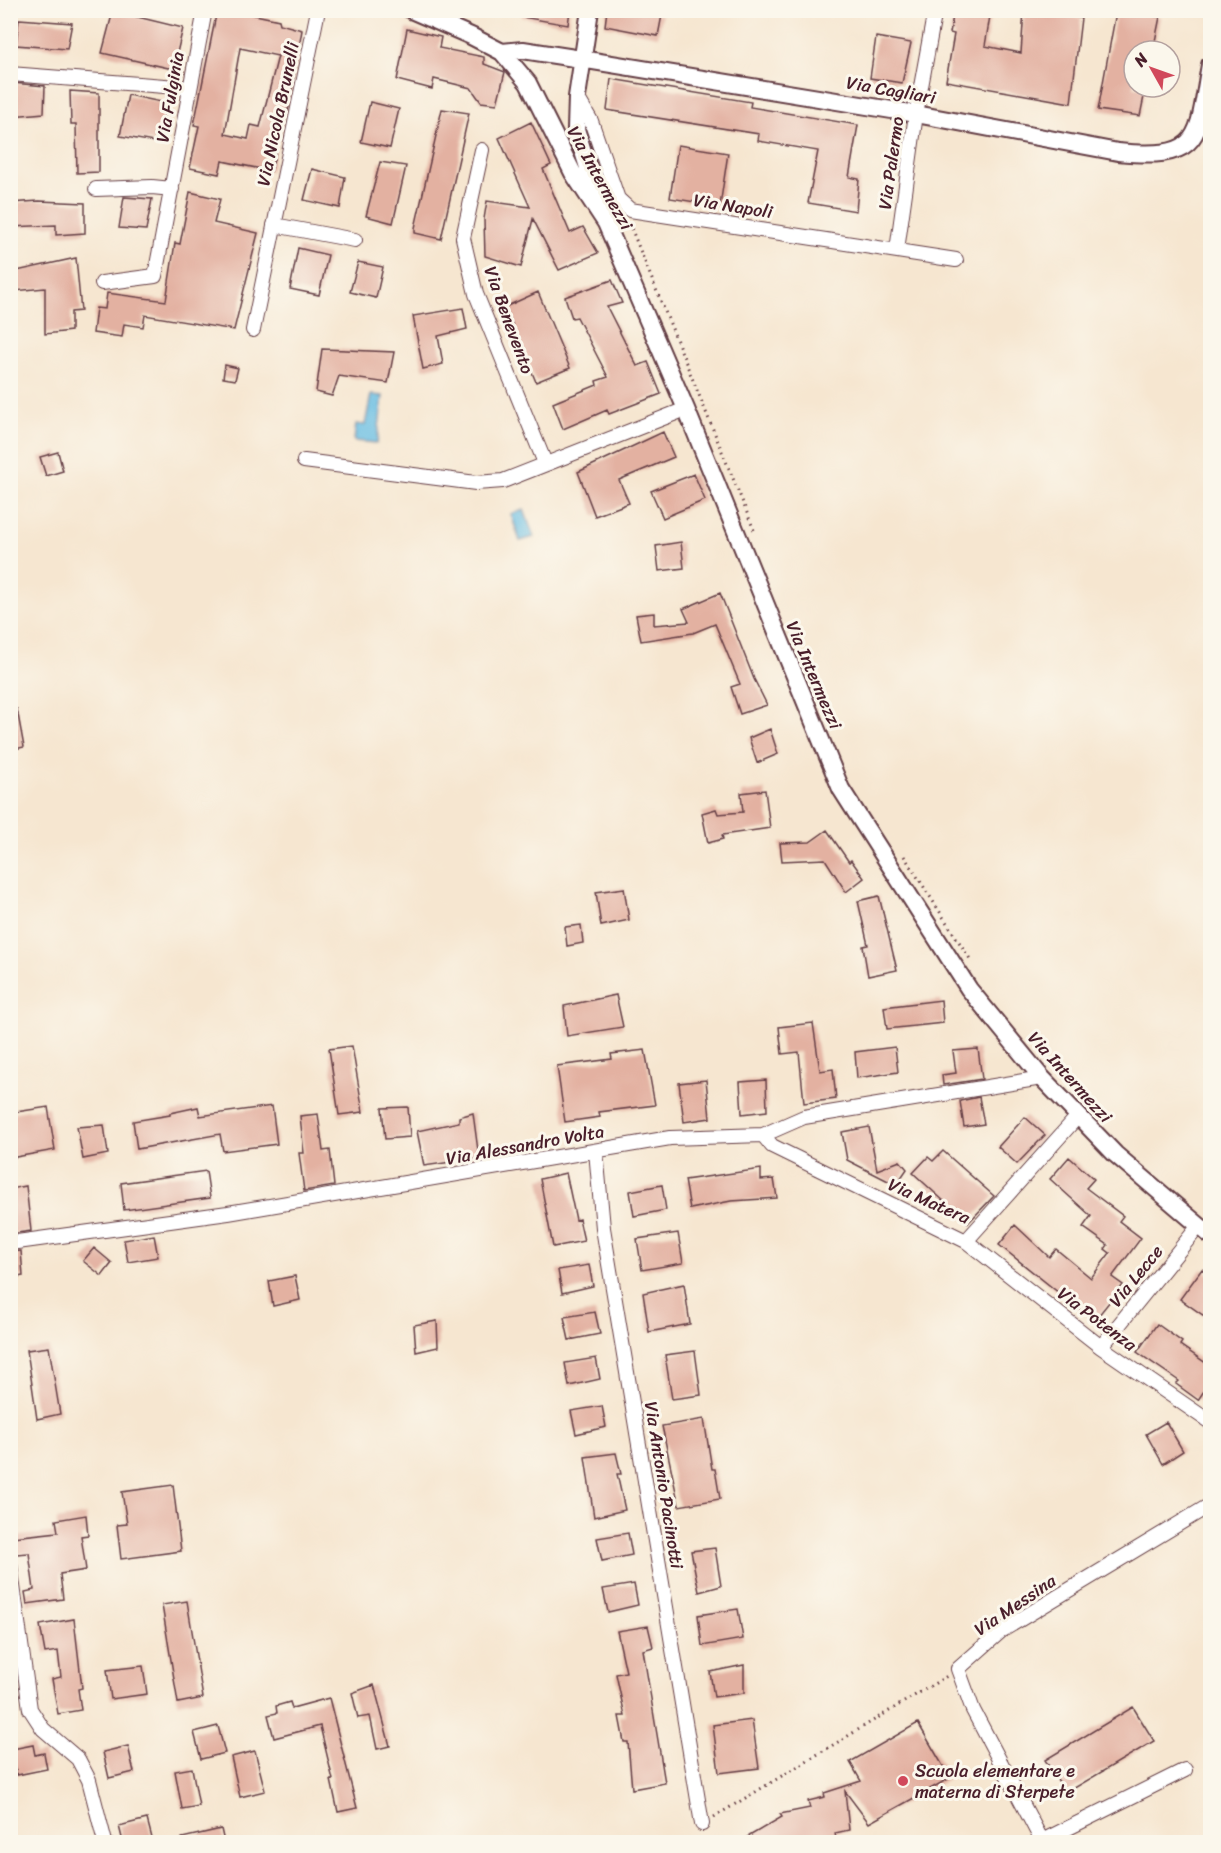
<svg xmlns="http://www.w3.org/2000/svg" width="1221" height="1853" font-family="Sriracha,sans-serif">
<rect width="100%" height="100%" fill="#fbf7ec"/>
<filter id="ink" filterUnits="userSpaceOnUse"><feTurbulence type="fractalNoise" baseFrequency=".0167" numOctaves="2"/><feDisplacementMap in="SourceGraphic" scale="12" xChannelSelector="R" yChannelSelector="G"/><feConvolveMatrix kernelMatrix="1 2 1 2 8 2 1 2 1" color-interpolation-filters="sRGB"/></filter>
<filter id="wash" filterUnits="userSpaceOnUse"><feTurbulence type="fractalNoise" baseFrequency=".008" numOctaves="4" result="noise"/><feDisplacementMap in="SourceGraphic" scale="24" xChannelSelector="R" yChannelSelector="G"/><feGaussianBlur stdDeviation="1.35" result="paint"/><feColorMatrix in="noise" values="0 0 0 0 0 0 0 0 0 0 0 0 0 0 0 0 0 1.4 0 .05"/><feComposite in="paint" operator="in"/></filter>
<g filter="url(#wash)">
<rect width="100%" height="100%" fill="#f6e6d0"/>
<!-- water -->
<path fill="#65bce2" stroke="#586e86" stroke-width="1.5" d="M371 395 383 396 377 443 354 441 356 424 365 425Z
M524 510 534 537 520 541 511 514Z"/>
<g id="blocks">
<!-- building -->
<path fill="#e3b1a1" fill-rule="evenodd" d="M217 10H246V13L279 20 280 24 302 30 288 111 286 110 271 171 222 161 219 174 190 168 199 126 194 125ZM240 48 278 56 260 127 251 125 248 139 225 134Z
M523 10H570L568 25 522 17Z
M607 10H640L662 15 658 36 605 26Z
M954 10H991L985 46 1021 53 1024 10 1081 18 1071 103 946 81 954 34 950 33Z
M113 11 183 28 173 69 102 53Z
M1116 12 1160 17 1153 51H1134V87H1146L1140 116 1098 110Z
M19 19 72 23 67 49 16 45Z
M407 29 441 37 439 48 484 57V64L505 72 497 104 481 102 471 88 434 79 432 89 397 80Z
M876 37 911 43 902 83 870 78Z
M611 79 751 102 750 107 858 125 849 177 859 179 856 211 808 203 818 151 758 141 759 134 607 110Z
M12 83 45 86 44 113 12 116Z
M70 91 99 93V172L77 173 76 124H71Z
M128 95 166 103 159 143 120 136Z
M370 102 399 109 390 148 361 142Z
M442 109 469 113 441 239 415 233V228Z
M531 122 551 165 543 169 570 233 583 227 598 253 559 270 533 219 521 267 485 256 484 219 487 201 530 207 499 138Z
M678 145 728 153 720 206 670 198Z
M380 162 406 166 393 223 366 216Z
M312 169 345 177 340 208 304 200Z
M190 192 220 199 214 223 258 233 234 330 145 315 143 327 124 324 122 337 93 333 96 308 105 309 107 293 166 301 175 243 180 244Z
M124 197 152 199 146 230 119 228Z
M39 201 85 203V233L56 235V225L10 227V203Z
M298 248 328 255 319 295 290 289Z
M76 258 81 311 71 312V331L45 334V288L14 291 12 272Z
M358 262 383 267 376 298 350 292Z
M612 280 622 303 607 307 637 366 648 362 661 394 609 414 607 410 563 429 553 403 597 385 596 381 608 377 577 317 572 318 565 297Z
M538 292 570 368 536 382 505 307Z
M463 308 467 329 438 336 443 364 423 369 413 316Z
M322 349 394 352 388 383 339 376 332 396 316 392Z
M225 365 238 368 235 380 223 378Z
M663 432 674 457 619 480 629 503 595 516 578 472Z
M58 452 63 471 46 476 40 457Z
M694 474 705 500 663 518 651 491Z
M681 542 684 568 659 571 656 546Z
M720 593 754 679 767 705 740 714 731 687 740 684 715 624 693 633 641 641 636 615 654 613V625L689 622 683 609Z
M10 709H17L24 747 10 750Z
M770 729 778 754 757 763 749 738Z
M765 790 770 828 722 835 723 839 708 843 702 813 716 809 718 814 743 812 741 793Z
M827 830 849 862 851 860 864 878 846 892 825 859 782 861 780 843 810 842Z
M624 888 629 920 601 926 596 892Z
M879 896 897 970 868 976 863 946 868 945 858 901Z
M581 925 583 943 567 946 565 927Z
M616 995 623 1027 567 1036 564 1006Z
M941 1000 943 1023 887 1029 884 1007Z
M813 1023 820 1071 833 1069 836 1099 804 1103 799 1052 782 1054 779 1027Z
M352 1046 363 1112 339 1115 329 1049Z
M895 1047 898 1072 857 1078 855 1052Z
M978 1049 982 1079 943 1085 942 1075 956 1073 953 1051Z
M645 1050 655 1105 599 1112 600 1117 565 1122 557 1066 612 1059 611 1054Z
M706 1080 710 1118 684 1122 679 1083Z
M766 1080 767 1111 742 1114 740 1082Z
M979 1097 984 1124 964 1127 960 1101Z
M272 1106 277 1144 223 1151 220 1134 137 1149 133 1121 170 1115V1113L198 1107 200 1116Z
M48 1107 55 1150 10 1158V1113Z
M408 1107 410 1137 385 1139 382 1108Z
M473 1113 479 1158 424 1166 417 1131 459 1122V1117Z
M318 1114 323 1151 330 1150 334 1186 304 1191 299 1153H304L300 1116Z
M1025 1117 1045 1135 1017 1164 998 1147Z
M104 1125 108 1154 83 1159 77 1127Z
M869 1127 877 1170 900 1161 907 1169 896 1185 847 1160 842 1132Z
M943 1151 994 1196 968 1223 913 1173 928 1157 933 1161Z
M1069 1157 1094 1179 1086 1188 1123 1216 1119 1221 1141 1238 1112 1277 1123 1285 1094 1321 999 1245 1015 1225 1049 1257 1056 1249 1091 1278 1110 1253 1105 1249 1108 1245 1083 1227 1091 1216 1050 1179Z
M761 1169V1180L774 1179 777 1198 731 1201 690 1209 685 1180Z
M206 1171 210 1198 124 1210 121 1183Z
M566 1173 576 1220 579 1219 584 1241 553 1247 540 1179Z
M662 1185 666 1210 634 1216 630 1191Z
M26 1186 31 1231 10 1234V1189Z
M678 1233 683 1263 642 1270 637 1239Z
M154 1235 158 1257 128 1262 124 1240Z
M94 1248 112 1263 102 1276 83 1261Z
M21 1251 23 1276 10 1278V1252Z
M589 1265 593 1286 562 1293 558 1270Z
M1202 1269 1210 1275V1320L1180 1299Z
M295 1276 300 1300 273 1306 269 1281Z
M684 1284 690 1324 649 1332 643 1293Z
M595 1312 600 1334 569 1340 564 1317Z
M437 1321 438 1347 416 1352 414 1325Z
M1157 1324 1182 1342 1180 1345 1210 1366V1382L1198 1400 1176 1384 1179 1381 1137 1352Z
M49 1347 60 1414 37 1419 27 1350Z
M695 1351 701 1395 672 1399 665 1355Z
M596 1358 600 1379 569 1386 565 1363Z
M602 1406 606 1427 576 1434 571 1411Z
M704 1419 712 1469H715L720 1499 679 1506 662 1426Z
M1166 1422 1183 1451 1163 1464 1146 1434Z
M616 1453 621 1474H617L625 1510 594 1517 585 1457Z
M173 1485 181 1551 121 1559 117 1525 127 1524 122 1492Z
M86 1515 88 1535 81 1536 86 1570 60 1574 63 1599 27 1604 25 1592 34 1590 29 1553 16 1554 13 1537 58 1532 56 1520Z
M628 1533 632 1555 602 1561 597 1538Z
M715 1548 721 1586 699 1592 691 1551Z
M634 1584 638 1605 608 1612 603 1589Z
M187 1601 203 1698 178 1703 162 1605Z
M738 1609 743 1639 702 1646 698 1615Z
M74 1619 82 1688 78 1689 81 1710 58 1714 52 1679 61 1677 58 1651 45 1653 40 1625Z
M648 1626 653 1647 643 1650 665 1783 632 1789 628 1742H624L619 1716H625L616 1674 626 1672 617 1631Z
M744 1665V1693L714 1697 710 1672Z
M143 1666 147 1694 111 1699 107 1670Z
M374 1685 390 1746 377 1749 370 1716 358 1718 352 1693Z
M329 1698 357 1808 338 1812 331 1780H333L320 1726 274 1738 268 1715 277 1713 276 1706 290 1702 292 1708Z
M1133 1707 1154 1741 1066 1793 1045 1760Z
M752 1720 759 1768 719 1773 713 1725Z
M918 1723 950 1778 869 1823 845 1791 849 1830 835 1833 836 1839 820 1842H739L782 1817 780 1814 810 1808 808 1801 825 1797 824 1793 861 1781 850 1762Z
M218 1726 225 1753 201 1759 194 1732Z
M33 1745 35 1755 44 1753 47 1769 17 1775 12 1749Z
M128 1746 134 1772 109 1778 103 1752Z
M255 1751 265 1791 240 1797 231 1757Z
M192 1768 199 1806 182 1809 175 1771Z
M147 1819 153 1842H123L119 1826Z
M221 1829 224 1842H182V1838Z"/>
</g>
</g>
<g filter="url(#ink)">
<use href="#blocks" fill-opacity="0" stroke="#643d44" stroke-width="1.5"/>
<g fill="none" stroke-linecap="round" stroke-linejoin="round">
<defs>
<path id="minor" d="M10 74 190 88
M577 97 591 121 618 199 630 210 956 260
M482 150 463 238 476 294 545 463
M96 189 152 187 172 189
M274 225 355 240
M897 250 916 114 935 10
M102 283 155 276 205 10
M253 330 318 10
M304 461 476 483 503 481 686 409
M763 1135 772 1146 966 1241 1101 1347 1210 1422
M596 1151 603 1228 702 1824
M966 1241 1078 1116
M10 1243 228 1213 670 1138 763 1135 804 1117 1042 1078
M1101 1347 1198 1227
M10 1564 30 1709 43 1729 78 1759 89 1780 105 1842
M1185 1770 1042 1841 973 1710 958 1669 1001 1631 1210 1505"/>
<path id="tertiary" d="M411 10 471 36 502 52 528 83 573 173 606 223 686 409 841 789 969 989 1042 1078 1115 1154 1210 1235
M590 10 577 97 576 129 599 203
M502 52 523 50 581 59 916 114 1118 152C1203 160 1197 139 1210 65"/>
</defs>
<!-- minor casing -->
<use href="#minor" stroke="#643d44" stroke-width="16"/>
<!-- tertiary casing -->
<use href="#tertiary" stroke="#643d44" stroke-width="20"/>
<!-- path -->
<path stroke="#643d44" stroke-width="3" stroke-dasharray="1.5 4.5" stroke-linecap="butt" d="M629 223 754 530
M904 856 972 962
M714 1817 947 1676"/>
<!-- minor -->
<use href="#minor" stroke="#fff" stroke-width="14"/>
<!-- tertiary -->
<use href="#tertiary" stroke="#fff" stroke-width="16"/>
</g>
</g>
<!-- markers -->
<circle fill="#d1495b" stroke="#fbf7ec" stroke-width="2" cx="903" cy="1781" r="6"/>
<g text-anchor="middle" dominant-baseline="central" stroke-width="6" stroke-linejoin="round" paint-order="stroke">
<!-- street labels -->
<g font-size="18" fill="#4a1f2b" stroke="#fbf7ec">
<text transform="translate(891 90) rotate(10)">Via Cagliari</text>
<text transform="translate(170 97) rotate(-80)">Via Fulginia</text>
<text transform="translate(278 114) rotate(-78)">Via Nicola Brunelli</text>
<text transform="translate(891 163) rotate(-82)">Via Palermo</text>
<text transform="translate(600 178) rotate(61)">Via Intermezzi</text>
<text transform="translate(733 206) rotate(9)">Via Napoli</text>
<text transform="translate(509 320) rotate(70)">Via Benevento</text>
<text transform="translate(814 675) rotate(67)">Via Intermezzi</text>
<text transform="translate(1070 1077) rotate(48)">Via Intermezzi</text>
<text transform="translate(525 1145) rotate(-10)">Via Alessandro Volta</text>
<text transform="translate(929 1201) rotate(24)">Via Matera</text>
<text transform="translate(1136 1276) rotate(-51)">Via Lecce</text>
<text transform="translate(1097 1319) rotate(37)">Via Potenza</text>
<text transform="translate(664 1485) rotate(81)">Via Antonio Pacinotti</text>
<text transform="translate(1015 1605) rotate(-34)">Via Messina</text>
</g>
<!-- poi labels -->
<g font-size="18" fill="#4a1f2b" stroke="#fbf7ec" text-anchor="start">
<text x="915" y="1771">Scuola elementare e<tspan x="915" dy="21">materna di Sterpete</tspan></text>
</g>
</g>
<!-- margin -->
<rect width="1221" height="1853" fill="none" stroke="#fbf7ec" stroke-width="36"/>
<!-- north arrow -->
<g transform="translate(1152 69) rotate(310)"><circle r="28" fill="#fbf7ec" stroke="#b4a19f" stroke-width="1.5"/>
<path d="M0-4.5L10 22L0 15L-10 22Z" fill="#d1495b"/>
<text y="-9" font-size="16" font-weight="bold" text-anchor="middle" fill="#4a1f2b">N</text>
</g>
</svg>
